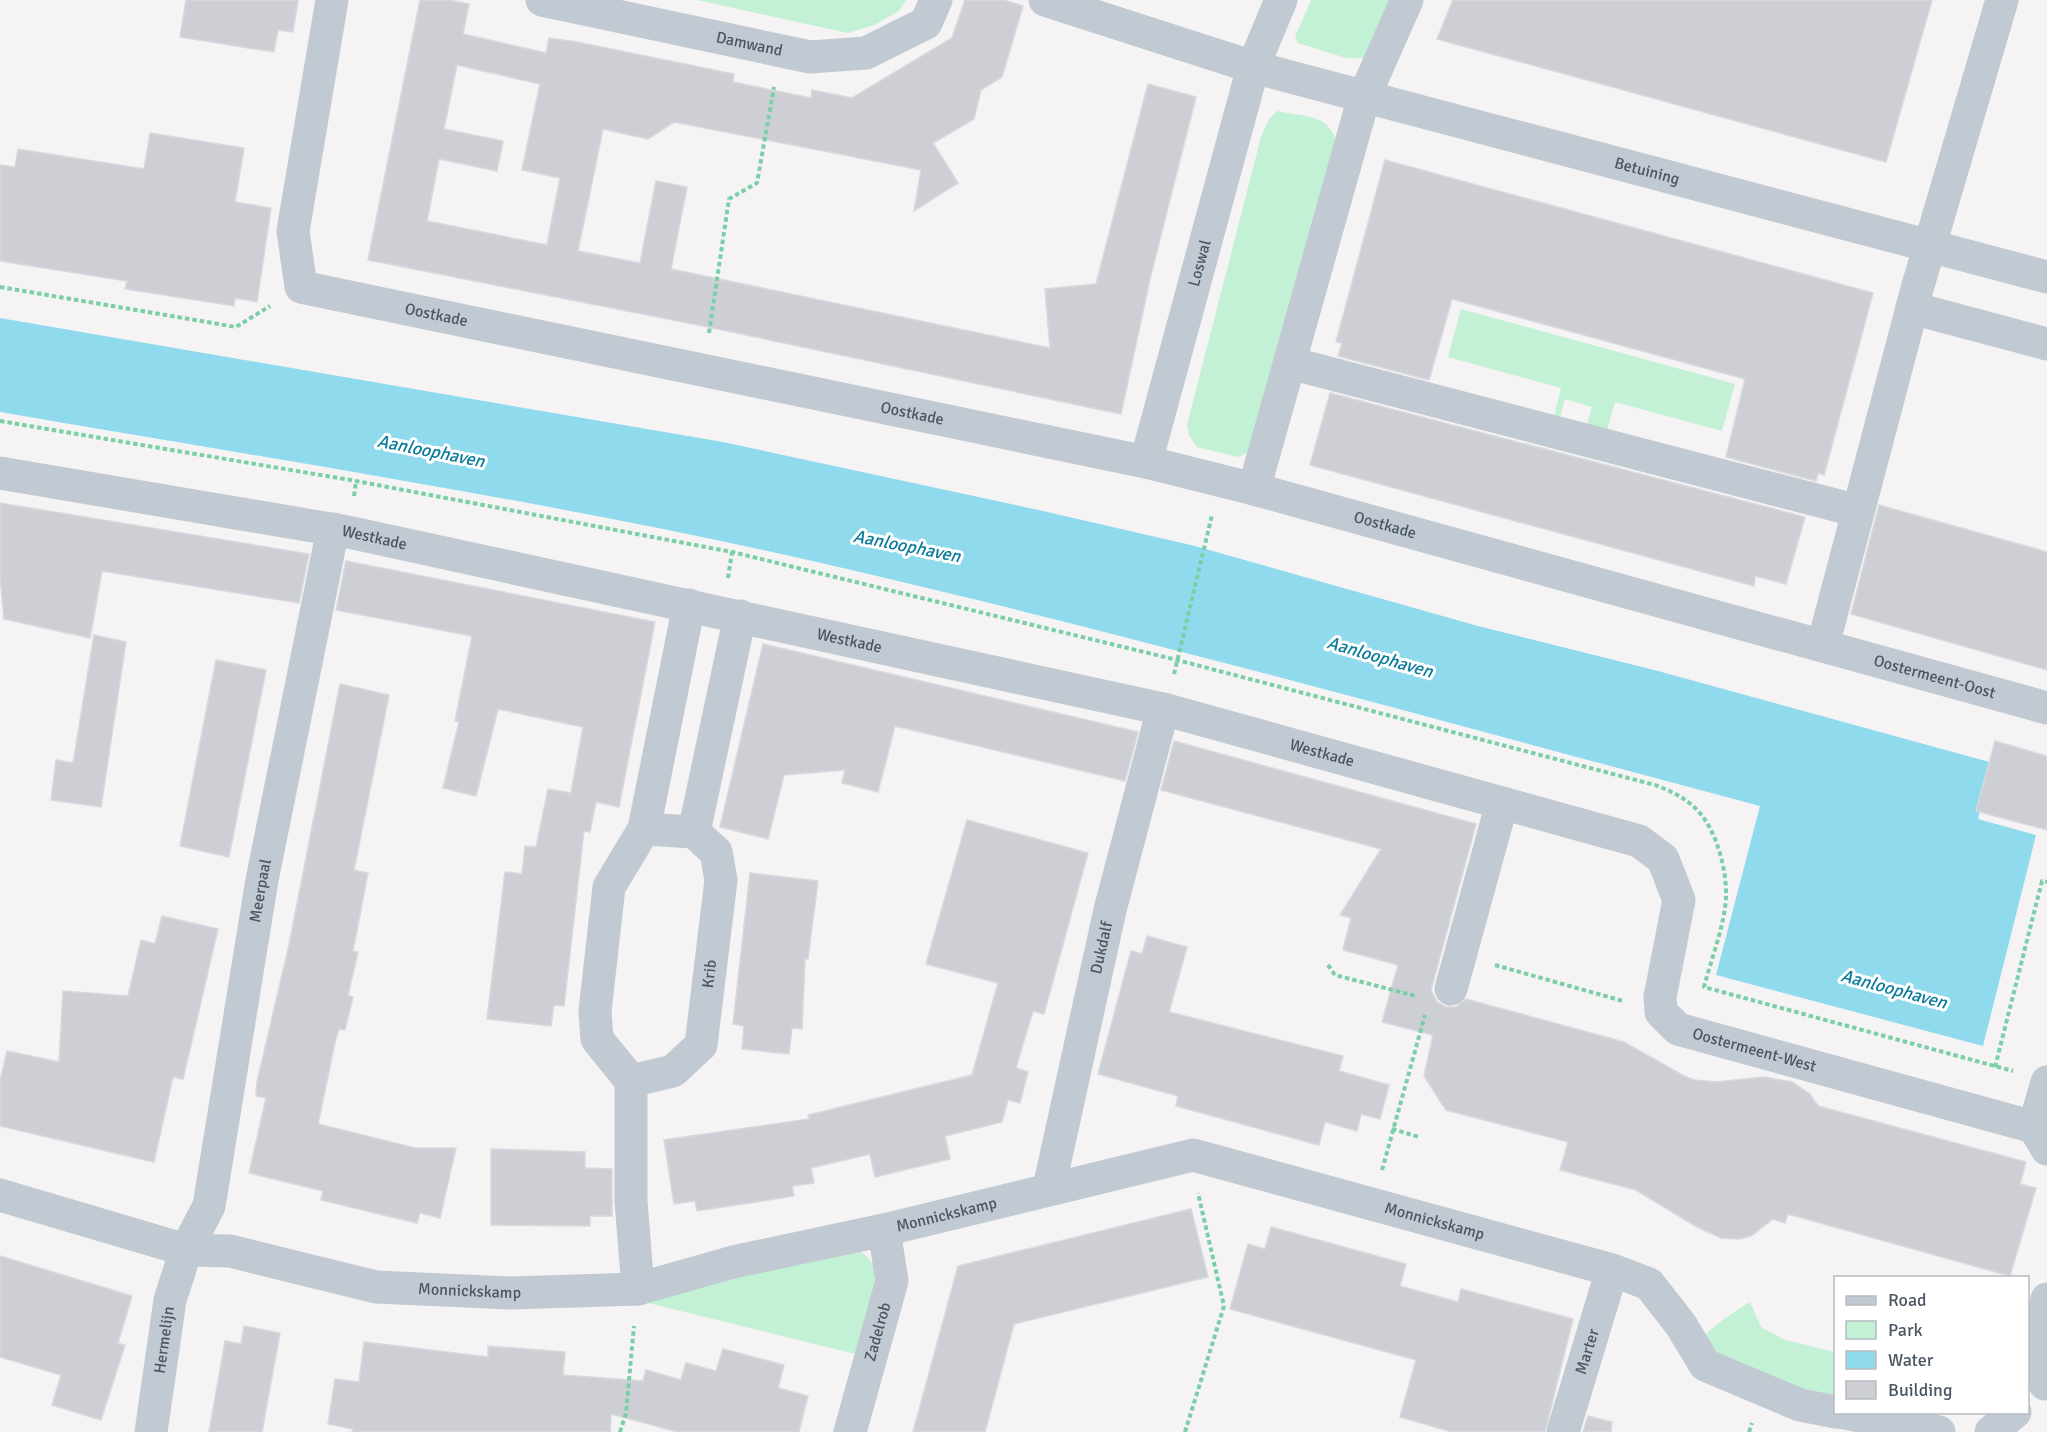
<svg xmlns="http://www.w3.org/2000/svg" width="2047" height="1432" font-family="Signika,sans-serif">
<rect width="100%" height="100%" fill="#f5f3f3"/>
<!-- green -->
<path fill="#c3f1d5" d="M697 0H906L899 11 874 25 848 33Z
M1311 0H1393L1365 58H1346L1298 43 1295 37Z
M1277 111C1305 117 1332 113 1337 147L1253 450 1238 457 1197 447 1189 435 1187 425 1261 137 1269 119Z
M1461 309 1735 384 1722 431 1615 402 1606 434 1586 428 1592 407 1565 399 1559 421 1553 420 1561 388 1448 357Z
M859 1249 881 1272 859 1355 632 1299Z
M1750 1302 1761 1327 1785 1340 1835 1352V1402L1689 1348 1725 1318Z"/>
<!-- water -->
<path fill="#90daee" d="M0 318 723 442 1043 511 1195 546 1478 626 1658 671 1993 763 1978 819 2036 835 1983 1046 1716 975 1760 806C1451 724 1142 637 830 565 556 502 277 460 0 412Z"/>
<!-- building -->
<path fill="#cdcfd5" stroke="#d7d9de" stroke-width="1.5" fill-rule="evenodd" d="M186 0H298L293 32 278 30 274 52 180 37Z
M420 0H449L469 4 463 34 546 53 549 38 577 42 734 74 733 82 811 98 812 90 852 98 952 38 965 0H1004L1023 6 1002 77 981 90 974 119 933 143 958 183 914 211 921 170 674 122 648 139 603 129 578 251 640 263 656 181 687 187 671 269 1050 348 1045 289 1096 284 1148 84 1196 97 1150 279 1121 414 703 326 368 260ZM457 65 540 84 522 170 560 178 547 245 427 221 439 159 497 171 503 141 444 129Z
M1453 0H1932L1886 162 1437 39Z
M150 133 244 148 235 202 271 208 257 302 235 298 234 306 125 289 127 281 0 261V165L15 167 18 149 144 169Z
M1385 160 1873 293 1824 475 1818 473 1816 481 1726 457 1745 379 1452 299 1429 380 1338 356 1342 343 1336 342Z
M1330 393 1805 517 1786 584 1755 576 1754 586 1310 465Z
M0 503 309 554 299 603 102 571 90 638 4 619 0 575Z
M1879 505 2047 552V670L1851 614Z
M346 561 655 622 619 807 596 802 590 832 584 831 564 1006 554 1005 551 1026 487 1019 505 872 522 874 525 846 536 847 548 789 571 793 583 727 498 709 476 796 443 788 459 722 455 721 472 636 336 610Z
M94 635 126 642 101 807 51 800 56 760 73 763Z
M763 644 1138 732 1125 781 895 726 878 792 842 783 845 770 784 775 768 839 720 827Z
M216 660 266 670 229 857 180 846Z
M340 684 389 695 354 870 368 873 353 951 358 952 348 995 353 997 345 1030 339 1029 336 1038 318 1124 415 1148H456L440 1218 420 1213 417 1223 321 1200 323 1191 249 1173 266 1098 256 1096 257 1082 289 945Z
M1174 741 1476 824 1431 990 1437 1002 1446 1007H1456L1466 999 1624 1042 1684 1076 1694 1080 1716 1082 1764 1077 1792 1082 1810 1094 1818 1106 2026 1162 2020 1184 2036 1188 2010 1276 1788 1214 1785 1223 1773 1219 1751 1236 1739 1239 1721 1238 1697 1227 1636 1190 1560 1170 1568 1142 1446 1110 1424 1076 1433 1035 1382 1022 1398 965 1343 950 1351 918 1340 915 1381 849 1161 790Z
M1995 741 2047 756V830L1976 811Z
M967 820 1088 853 1044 1014 1033 1011 1017 1064 1016 1068 1028 1072 1020 1103 1008 1100 1002 1122 945 1136 950 1159 875 1177 870 1154 811 1168 814 1183 792 1186 794 1196 697 1211 695 1201 674 1204 664 1140 809 1119 808 1115 972 1075 998 983 926 964Z
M750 873 818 881 808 959H805L802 1029 792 1028 789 1054 742 1049 744 1026 733 1024Z
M162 916 218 929 183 1079 173 1077 154 1162 0 1126V1081L7 1051 59 1062 63 991 128 996 141 940 155 944Z
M1147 936 1187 947 1169 1012 1343 1056 1339 1071 1389 1085 1380 1119 1361 1114 1357 1131 1325 1122 1319 1145 1176 1106 1178 1096 1098 1074 1131 951 1142 954Z
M491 1149 585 1152V1168L612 1169V1216H590V1226L491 1225Z
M1191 1209 1208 1277 1014 1324 985 1432H913L958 1266Z
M1271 1227 1406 1264 1400 1286 1458 1302 1461 1289 1573 1319 1545 1432H1452L1400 1417 1416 1360 1230 1309 1248 1244 1265 1249Z
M0 1256 132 1296 118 1343 125 1345 101 1420 52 1405 61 1375 0 1357Z
M244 1326 280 1333 262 1432H209L225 1341 241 1344Z
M364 1342 488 1357V1346L565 1352 563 1375 643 1381 646 1370 681 1380 686 1363 716 1371 723 1349 784 1365 778 1388 808 1396 799 1432H678L611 1414 610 1432H352L353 1429 328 1424 335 1379 359 1382Z
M1588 1416 1612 1422 1611 1432H1583Z"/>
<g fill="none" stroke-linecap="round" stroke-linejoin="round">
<!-- path -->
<path stroke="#7ad0a6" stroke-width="4" stroke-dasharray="4.5 3" stroke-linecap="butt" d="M0 287 236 327 270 306
M709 333 729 199 757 183 774 87
M0 421 356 481 732 552 1177 660 1655 785C1671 791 1686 798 1698 811 1717 831 1727 871 1726 897 1725 924 1711 960 1704 987L2013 1071
M354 496 356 481
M728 578 732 552
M1174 674 1212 515
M1328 965 1335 975 1416 996
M1495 965 1623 1001
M1995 1067 2042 881 2047 882
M1392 1129 1419 1137
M1382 1170 1425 1015
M620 1432 626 1413 634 1326
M1185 1432 1224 1306 1198 1193
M1749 1432 1752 1423"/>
<!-- minor -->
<g stroke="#c1cad2" stroke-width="33">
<path id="s1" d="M332 0 293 231 301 287 1146 462 1254 489 2047 708"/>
<path id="s2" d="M542 0 810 57 866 53 926 23 936 0"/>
<path id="s3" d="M1045 0 1253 67 2047 277"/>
<path d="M1912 308 2047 344"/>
<path d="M1290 363 1858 511"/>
<path id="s4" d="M1146 462 1253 67 1281 0"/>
<path id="s5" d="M0 473 348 532 1163 709 1639 841 1663 859 1679 900 1660 997 1661 1012 1678 1029 2034 1127"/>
<path d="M1254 489 1364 97 1407 0"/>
<path d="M1823 645 1917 289 2002 0"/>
<path d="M694 832 740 616"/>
<path d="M1451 989 1502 803"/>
<path id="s6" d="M631 1081 673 1071 701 1045 721 880 716 852 694 832 644 829"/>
<path d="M2047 1082 2034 1127 2047 1149"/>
<path id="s7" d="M1049 1188 1110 910 1163 709"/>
<path id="s8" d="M0 1195 186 1250 230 1251 376 1287 511 1293 638 1289 733 1262 884 1230 1193 1155 1612 1270 1649 1284 1681 1325 1705 1365 1800 1405 1836 1412"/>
<path d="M638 1289 631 1201V1081L597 1039 595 1011 609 887 644 829 689 605"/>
<path d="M2045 1384 2031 1354 2047 1299"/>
<path d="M1840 1412 1939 1432"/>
<path id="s9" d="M151 1432 170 1300 186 1250 209 1206 262 880 333 529"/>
<path id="s10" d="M850 1432 892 1281 884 1230"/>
<path id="s11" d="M1563 1432 1612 1270"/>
<path d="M1991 1432 2015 1412"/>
</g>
</g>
<g text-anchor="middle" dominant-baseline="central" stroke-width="6" stroke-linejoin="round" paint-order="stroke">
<!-- street labels -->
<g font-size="16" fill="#4a5661" stroke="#fff">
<text stroke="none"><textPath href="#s2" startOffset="212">Damwand</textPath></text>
<text stroke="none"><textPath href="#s3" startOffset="626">Betuining</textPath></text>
<text stroke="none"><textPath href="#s4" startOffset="206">Loswal</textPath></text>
<text stroke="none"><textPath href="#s1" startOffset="429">Oostkade</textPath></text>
<text stroke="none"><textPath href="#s1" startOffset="915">Oostkade</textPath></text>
<text stroke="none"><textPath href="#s1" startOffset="1401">Oostkade</textPath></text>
<text stroke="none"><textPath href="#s5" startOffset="380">Westkade</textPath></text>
<text stroke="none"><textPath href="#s5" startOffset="866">Westkade</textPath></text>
<text stroke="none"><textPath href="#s1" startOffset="1971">Oostermeent-Oost</textPath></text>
<text stroke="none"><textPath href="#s5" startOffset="1352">Westkade</textPath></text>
<text stroke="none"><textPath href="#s9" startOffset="555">Meerpaal</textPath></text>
<text stroke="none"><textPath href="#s7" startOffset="246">Dukdalf</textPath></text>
<text stroke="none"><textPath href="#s6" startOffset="153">Krib</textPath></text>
<text stroke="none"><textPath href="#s5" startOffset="1972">Oostermeent-West</textPath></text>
<text stroke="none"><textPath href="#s8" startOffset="968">Monnickskamp</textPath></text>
<text stroke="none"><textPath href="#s8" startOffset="1472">Monnickskamp</textPath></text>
<text stroke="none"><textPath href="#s8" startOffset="482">Monnickskamp</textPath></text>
<text stroke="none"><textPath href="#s10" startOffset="104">Zadelrob</textPath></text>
<text stroke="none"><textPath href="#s9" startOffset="93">Hermelijn</textPath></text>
<text stroke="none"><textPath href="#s11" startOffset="84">Marter</textPath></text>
</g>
<!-- water labels -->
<g font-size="18" font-style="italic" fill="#0c7c9b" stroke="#fff">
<text transform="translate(431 451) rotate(11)">Aanloophaven</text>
<text transform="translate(907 546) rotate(11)">Aanloophaven</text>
<text transform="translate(1380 657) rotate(16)">Aanloophaven</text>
<text transform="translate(1894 989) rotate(15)">Aanloophaven</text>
</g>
</g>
<!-- legend -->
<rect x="1834" y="1276" width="195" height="138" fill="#ffffff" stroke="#b7bbc0" stroke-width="1.5"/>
<rect x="1846" y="1296" width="30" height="9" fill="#c1cad2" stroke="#b7bbc0" stroke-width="1.5"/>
<text x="1888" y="1306" font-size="18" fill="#4a5661">Road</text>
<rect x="1846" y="1321" width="30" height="18" fill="#c3f1d5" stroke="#b7bbc0" stroke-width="1.5"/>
<text x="1888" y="1336" font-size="18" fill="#4a5661">Park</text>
<rect x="1846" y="1351" width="30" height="18" fill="#90daee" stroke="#b7bbc0" stroke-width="1.5"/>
<text x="1888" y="1366" font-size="18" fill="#4a5661">Water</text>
<rect x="1846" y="1381" width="30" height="18" fill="#cdcfd5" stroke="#b7bbc0" stroke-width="1.5"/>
<text x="1888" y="1396" font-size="18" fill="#4a5661">Building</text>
</svg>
